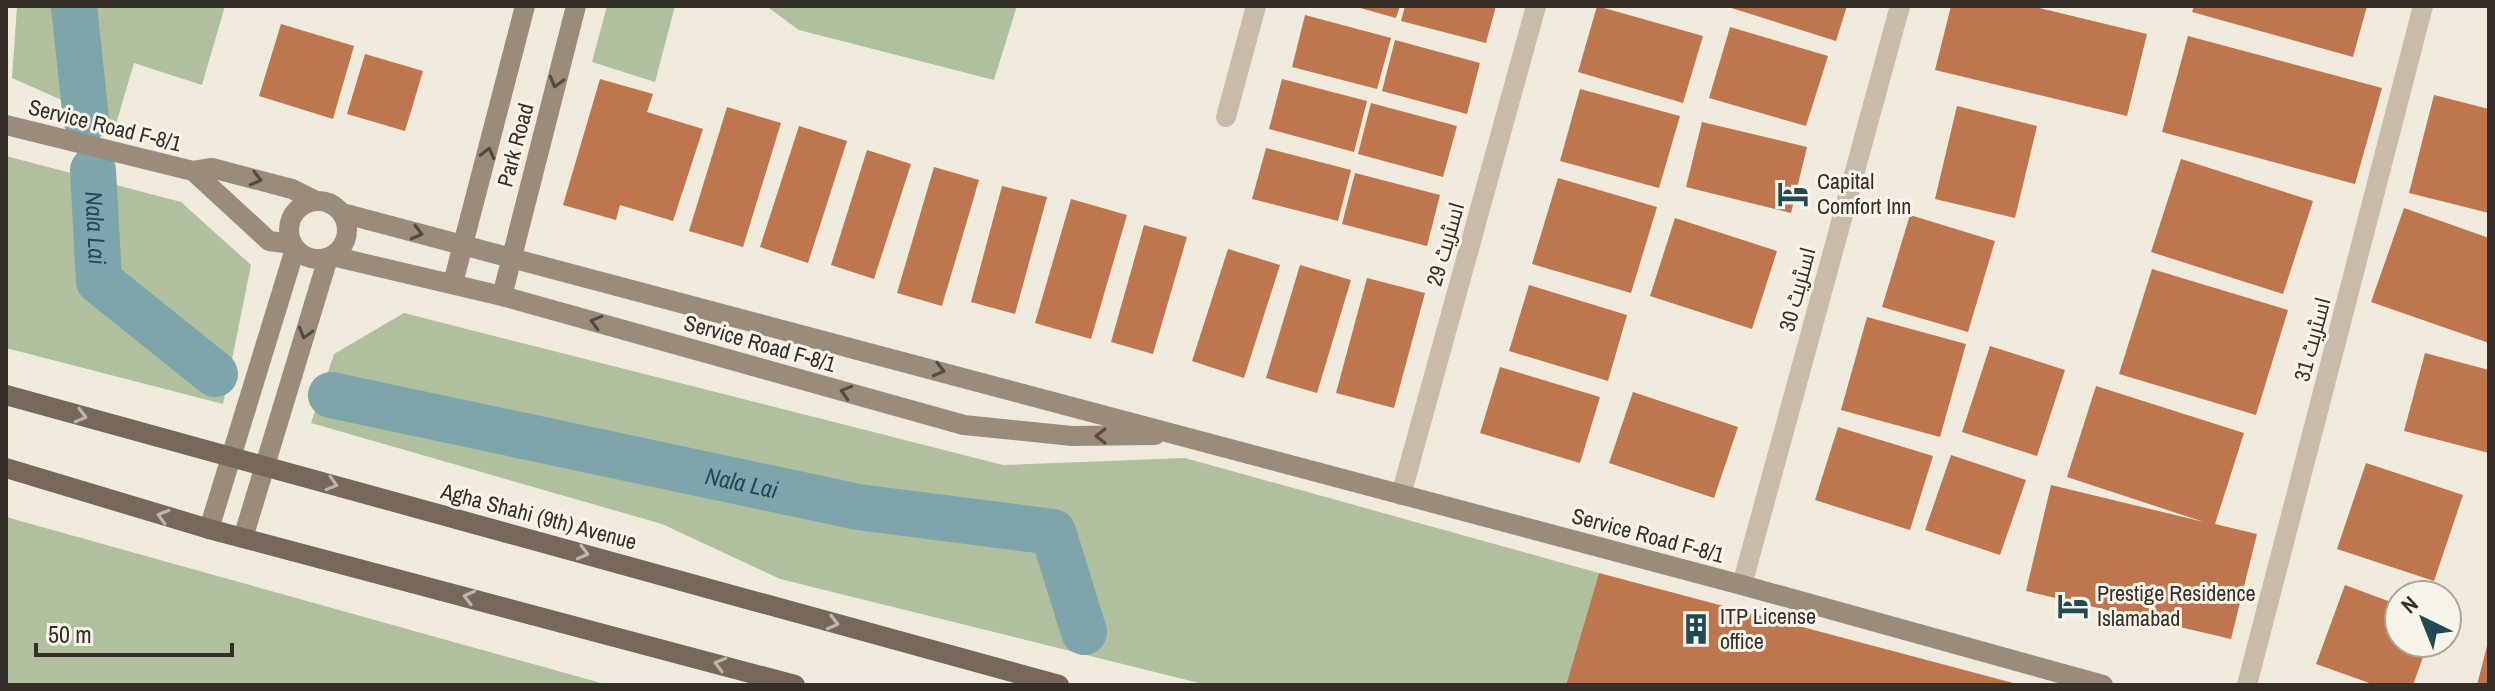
<svg xmlns="http://www.w3.org/2000/svg" width="2495" height="691" font-family="'Archivo Narrow',Cairo,sans-serif">
<rect width="100%" height="100%" fill="#f0eadd"/>
<!-- green -->
<path fill="#b0bf9e" d="M17 6H225L202 85 134 63 116 124 12 78Z
M607 6H675L655 82 592 62Z
M766 6H1017L994 80 799 30Z
M6 156 181 202 251 265 223 404 6 348Z
M404 313 1003 465 1185 458 1599 573 1566 685H1207L780 579 662 524 311 423 334 354Z
M6 517 608 685H6Z"/>
<g fill="none" stroke-linecap="round" stroke-linejoin="round">
<!-- river -->
<g stroke="#7ea4ac" stroke-width="46">
<path d="M74 6 86 119"/>
<path id="s1" d="M93 170 99 281 215 374"/>
<path id="s2" d="M331 395 858 507 1053 532 1084 632"/>
</g>
</g>
<!-- building -->
<path fill="#bd764e" d="M1353 6H1400L1396 18Z
M1405 6H1496L1486 43 1401 21Z
M1597 6 1703 36 1683 103 1578 72Z
M1725 6H1847L1836 41Z
M1951 6H2031L2147 34 2127 116 1935 70Z
M2194 6H2367L2353 57 2192 12Z
M1305 15 1391 38 1377 89 1292 67Z
M281 24 354 46 333 119 259 96Z
M1730 27 1828 56 1806 126 1709 98Z
M2188 36 2382 88 2355 184 2162 132Z
M1395 40 1480 63 1467 114 1382 91Z
M365 54 423 71 405 131 347 114Z
M600 79 653 94 647 112 703 129 673 221 620 205 616 220 563 205Z
M1282 79 1367 101 1354 152 1269 129Z
M1580 89 1680 116 1659 188 1560 161Z
M2434 95 2489 109V213L2409 193Z
M1371 103 1457 126 1443 177 1358 154Z
M1957 106 2037 126 2015 218 1935 199Z
M727 107 781 123 743 247 689 231Z
M1702 122 1807 147 1791 213 1686 187Z
M799 126 847 141 808 263 760 247Z
M1266 148 1351 170 1338 221 1252 199Z
M867 150 911 164 874 279 831 265Z
M2181 159 2313 201 2283 294 2151 252Z
M934 167 979 180 942 306 897 293Z
M1355 173 1440 195 1427 246 1342 224Z
M1558 178 1657 207 1631 293 1532 264Z
M1002 186 1047 197 1015 314 971 302Z
M1071 199 1127 215 1091 339 1035 323Z
M2404 208 2489 238V343L2371 302Z
M1910 215 1995 241 1968 332 1882 307Z
M1675 218 1777 251 1752 329 1650 296Z
M1144 225 1187 237 1153 354 1111 342Z
M1228 249 1280 265 1244 378 1192 361Z
M1300 265 1351 280 1317 393 1266 378Z
M2152 269 2288 310 2256 415 2119 374Z
M1367 278 1425 293 1394 408 1336 393Z
M1529 285 1627 315 1608 381 1509 351Z
M1867 317 1966 344 1940 437 1841 410Z
M1990 346 2065 370 2037 456 1962 432Z
M2425 353 2489 370V453L2404 431Z
M1500 367 1600 397 1580 463 1480 433Z
M2096 386 2244 433 2215 524 2257 534 2231 639 2026 591 2051 485 2204 522 2067 477Z
M1633 392 1738 427 1714 498 1609 463Z
M1838 427 1933 456 1910 530 1815 500Z
M1951 455 2026 480 2000 555 1925 530Z
M2366 463 2463 495 2434 581 2337 549Z
M1599 573 2017 684 2016 685H1566Z
M2345 585 2399 605V643H2428L2413 685H2375L2316 664Z
M2488 642 2489 685H2477Z"/>
<g fill="none" stroke-linecap="round" stroke-linejoin="round">
<!-- street -->
<path stroke="#c8bbaa" stroke-width="20" d="M1226 117 1256 6
M1401 495 1536 6
M1742 585 1900 6
M2247 685 2423 6"/>
<!-- secondary -->
<path stroke="#9b8b7b" stroke-width="20" d="M6 125 193 171 212 168 292 189 316 201
M193 171 269 241 292 244
M289 230a29 29 0 1 1 58 0a29 29 0 1 1-58 0Z
M342 213 1742 585 2103 685
M332 256 502 296 964 425 1072 436 1155 435
M453 283 525 6
M502 296 576 6
M209 529 295 249
M243 538 328 258"/>
<!-- primary -->
<path stroke="#77685b" stroke-width="20" d="M6 395 1059 685
M6 468 209 529 795 685"/>
</g>
<!-- one-way arrows -->
<defs><path id="oneway-chevron" d="M-2-3.5L2.5 0L-2 3.5" fill="none" stroke-width="1.6" stroke-linecap="round" stroke-linejoin="round" transform="scale(2)"/></defs>
<g stroke="#544a42">
<use href="#oneway-chevron" transform="translate(556 82) rotate(105)"/>
<use href="#oneway-chevron" transform="translate(488 153) rotate(-76)"/>
<use href="#oneway-chevron" transform="translate(256 179) rotate(15)"/>
<use href="#oneway-chevron" transform="translate(417 233) rotate(15)"/>
<use href="#oneway-chevron" transform="translate(596 322) rotate(-164)"/>
<use href="#oneway-chevron" transform="translate(305 333) rotate(107)"/>
<use href="#oneway-chevron" transform="translate(939 370) rotate(15)"/>
<use href="#oneway-chevron" transform="translate(846 392) rotate(-164)"/>
<use href="#oneway-chevron" transform="translate(1101 436) rotate(180)"/>
</g>
<g stroke="#beb4a9">
<use href="#oneway-chevron" transform="translate(81 416) rotate(15)"/>
<use href="#oneway-chevron" transform="translate(332 484) rotate(16)"/>
<use href="#oneway-chevron" transform="translate(163 516) rotate(-163)"/>
<use href="#oneway-chevron" transform="translate(583 553) rotate(15)"/>
<use href="#oneway-chevron" transform="translate(469 597) rotate(-165)"/>
<use href="#oneway-chevron" transform="translate(833 623) rotate(15)"/>
<use href="#oneway-chevron" transform="translate(720 664) rotate(-165)"/>
</g>
<!-- icons -->
<defs>
<symbol id="hotel-bare" viewBox="-9 -9 18 18"><path d="M-6-4.5h1.5V1H6V5H4.5V3h-9V5H-6ZM-4 0a1.8 1.8 0 1 1 3.6 0ZM.5 0V-2.5h3Q6-2.5 6 0Z" fill="#214b54" stroke="#f8f3e9" stroke-width="2.5" paint-order="stroke"/></symbol>
<symbol id="building-bare" viewBox="-9 -9 18 18"><path d="M-4-6H4V6H1V3H-1V6H-4ZM-2.5-4.3h1.7v1.8h-1.7ZM.8-4.3h1.7v1.8H.8ZM-2.5-1h1.7V.8h-1.7ZM.8-1h1.7V.8H.8Z" fill="#214b54" stroke="#f8f3e9" stroke-width="2.5" paint-order="stroke"/></symbol>
</defs>
<g fill-rule="evenodd">
<use href="#hotel-bare" x="1771" y="172" width="44" height="44"/>
<use href="#hotel-bare" x="2051" y="584" width="44" height="44"/>
<use href="#building-bare" x="1674" y="607" width="44" height="44"/>
</g>
<g text-anchor="middle" dominant-baseline="central" stroke-width="6" stroke-linejoin="round" paint-order="stroke">
<!-- street labels -->
<g font-size="22" fill="#362e29" stroke="#f8f3e9">
<text transform="translate(105 125) rotate(14)">Service Road F-8/1</text>
<text transform="translate(515 145) rotate(-75)">Park Road</text>
<text transform="translate(1445 244) rotate(-74)">اسٹریٹ 29</text>
<text transform="translate(1797 289) rotate(-75)">اسٹریٹ 30</text>
<text transform="translate(2312 339) rotate(-75)">اسٹریٹ 31</text>
<text transform="translate(760 343) rotate(16)">Service Road F-8/1</text>
<text transform="translate(539 516) rotate(15)">Agha Shahi (9th) Avenue</text>
<text transform="translate(1648 535) rotate(15)">Service Road F-8/1</text>
</g>
<!-- poi labels -->
<g font-size="22" fill="#362e29" stroke="#f8f3e9" text-anchor="start">
<text x="1817" y="181">Capital<tspan x="1817" dy="25">Comfort Inn</tspan></text>
<text x="2097" y="593">Prestige Residence<tspan x="2097" dy="25">Islamabad</tspan></text>
<text x="1720" y="616">ITP License<tspan x="1720" dy="25">office</tspan></text>
</g>
<!-- water labels -->
<g font-size="24" font-style="italic" fill="#214b54" stroke="#f8f3e9">
<text stroke="none"><textPath href="#s1" startOffset="58">Nala Lai</textPath></text>
<text stroke="none"><textPath href="#s2" startOffset="420">Nala Lai</textPath></text>
</g>
</g>
<!-- border -->
<rect width="2495" height="691" fill="none" stroke="#362e29" stroke-width="16"/>
<!-- north arrow -->
<g transform="translate(2423 619) rotate(317)"><circle r="38" fill="#f8f3e9" stroke="#aaa49c" stroke-width="2"/>
<path d="M0-6L14 30L0 20L-14 30Z" fill="#214b54"/>
<text y="-12" font-size="22" font-weight="bold" text-anchor="middle" fill="#362e29">N</text>
</g>
<!-- scale -->
<path d="M36 643v12h196v-12" fill="none" stroke="#362e29" stroke-width="4"/>
<text x="48" y="643" font-size="24" fill="#362e29" stroke="#f8f3e9" stroke-width="6" paint-order="stroke">50 m</text>
</svg>
